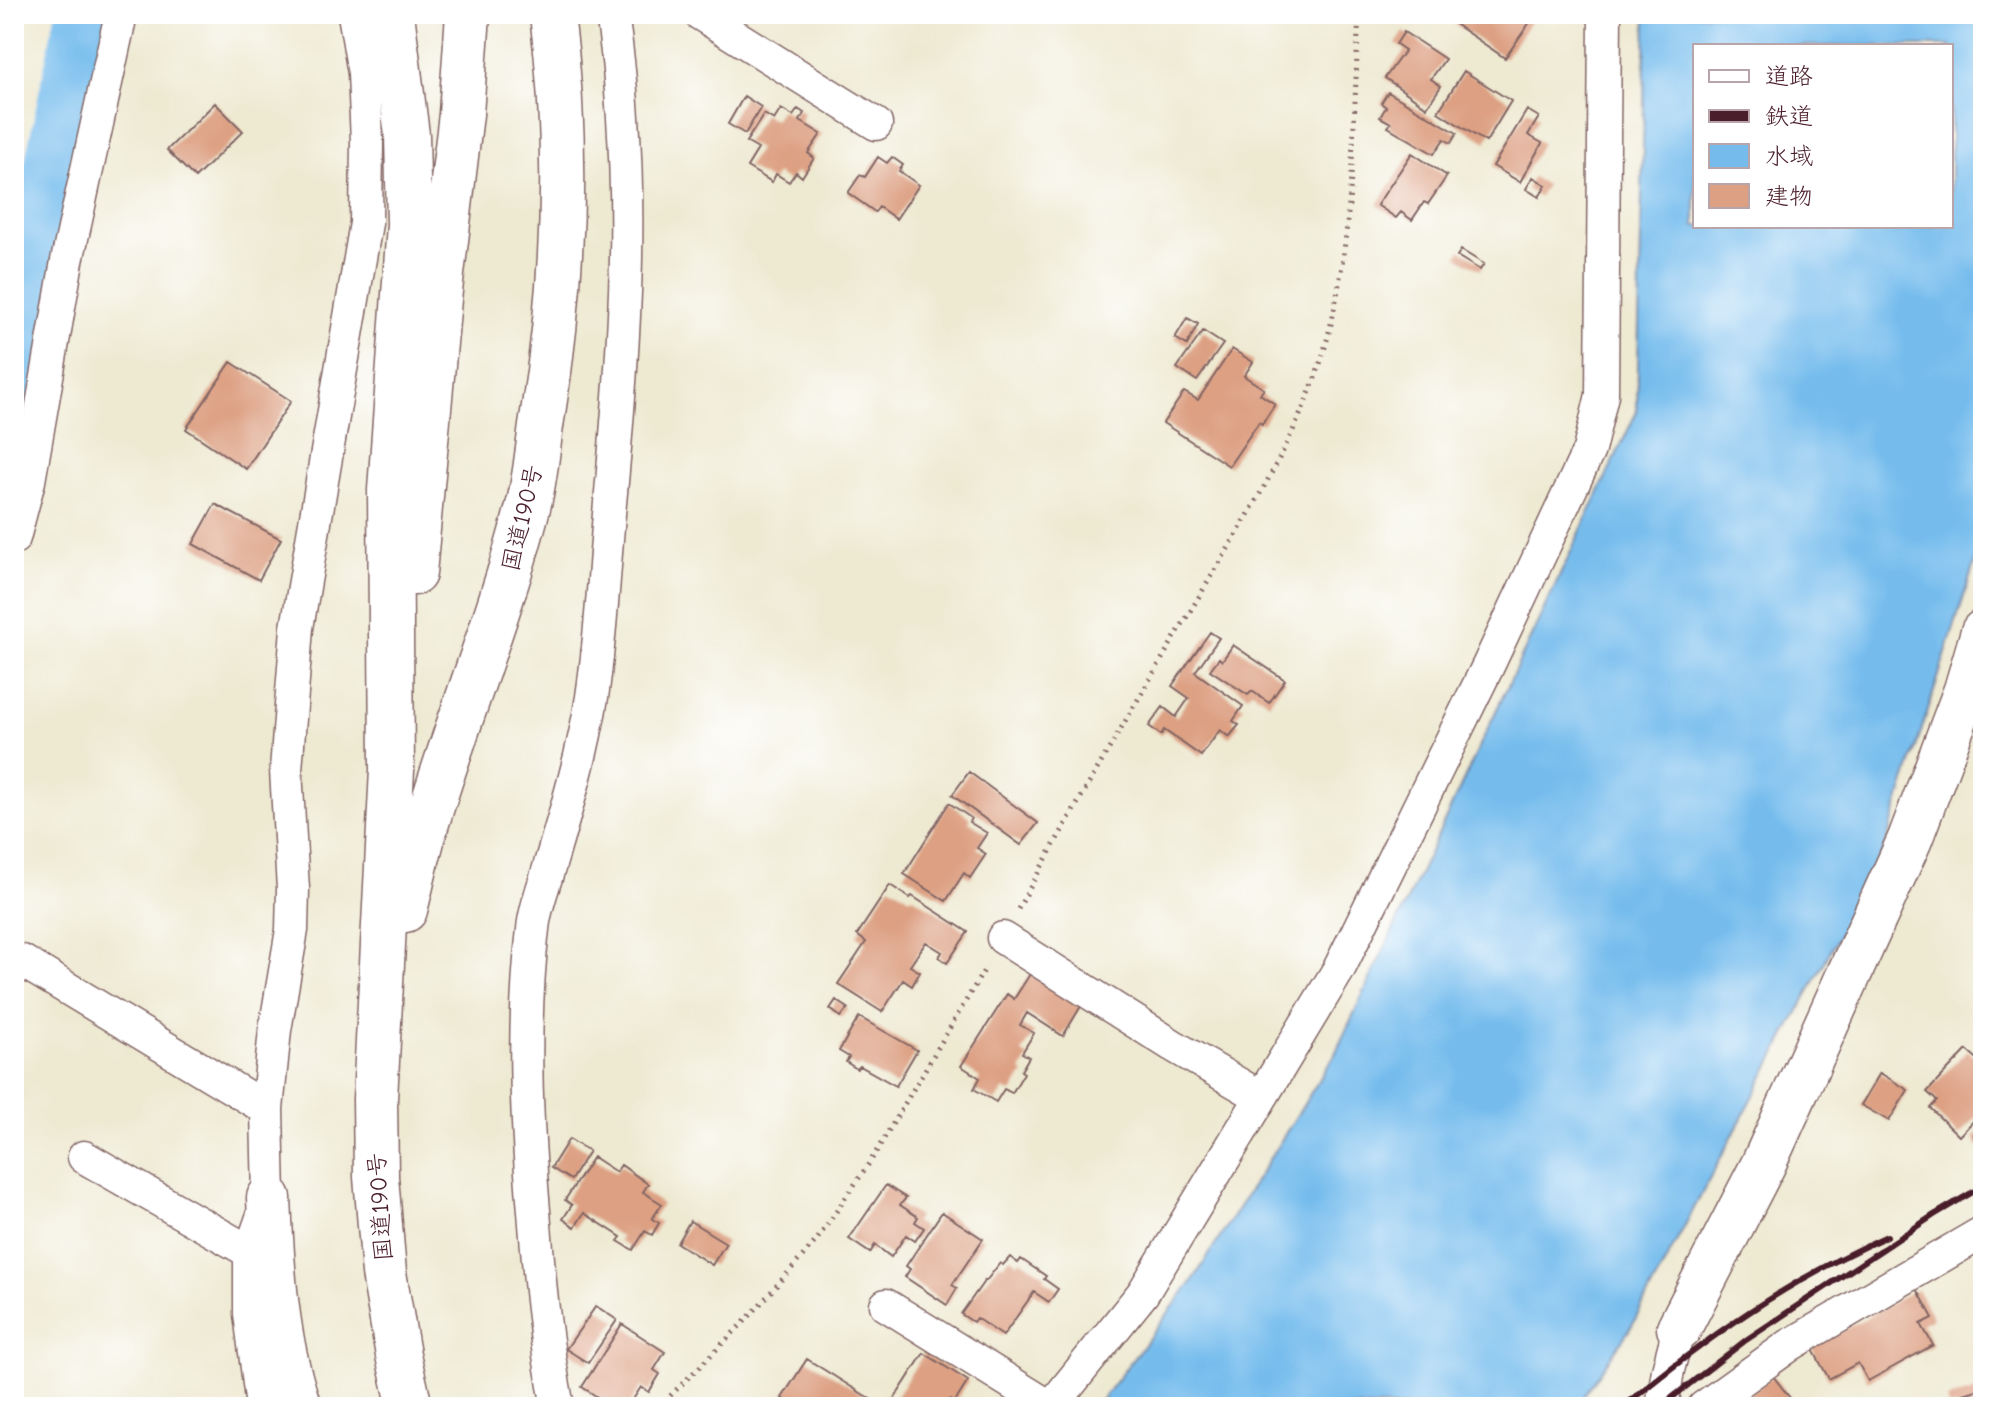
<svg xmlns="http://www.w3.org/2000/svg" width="1997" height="1421" font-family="'Comic Neue','Klee One',sans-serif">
<rect width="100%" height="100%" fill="#fff"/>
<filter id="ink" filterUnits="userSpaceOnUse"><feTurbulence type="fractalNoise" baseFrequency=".0125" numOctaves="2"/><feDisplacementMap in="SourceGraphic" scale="16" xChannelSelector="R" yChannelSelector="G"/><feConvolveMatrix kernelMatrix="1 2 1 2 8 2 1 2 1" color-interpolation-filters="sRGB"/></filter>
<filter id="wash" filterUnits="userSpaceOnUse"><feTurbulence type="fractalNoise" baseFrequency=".006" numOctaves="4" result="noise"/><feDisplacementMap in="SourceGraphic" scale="32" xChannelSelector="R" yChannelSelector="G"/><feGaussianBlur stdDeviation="1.8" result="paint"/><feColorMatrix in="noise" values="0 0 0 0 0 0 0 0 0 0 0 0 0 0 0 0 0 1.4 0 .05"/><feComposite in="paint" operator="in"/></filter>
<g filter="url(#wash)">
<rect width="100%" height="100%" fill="#eee9d1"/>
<!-- water -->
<path fill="#75bced" stroke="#606e8c" stroke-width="2" fill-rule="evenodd" d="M1646 14H1983V536L1883 852 1630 1329 1576 1407H1096L1192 1282 1334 1056 1637 411ZM1695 46H1951V226H1695Z
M62 142 14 430V341Z"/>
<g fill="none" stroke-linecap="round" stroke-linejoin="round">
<!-- river -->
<path stroke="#75bced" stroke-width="66" d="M14 376 89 14"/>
</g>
<g id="blocks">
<!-- building -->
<path fill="#dda083" d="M1440 14H1518L1530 22 1505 58Z
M1404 32 1445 59 1431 79 1441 86 1427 107 1385 78 1405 50 1396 44Z
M1464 71 1511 101 1486 142 1438 112Z
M1388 92 1457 133 1451 143 1444 139 1434 154 1388 127 1391 123 1380 117 1386 107 1381 103Z
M744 96 761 107 745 134 728 124Z
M215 103 243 131 195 178 167 150Z
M781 109 793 116 798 109 804 113 800 121 821 134 808 153 814 158 802 177 796 172 789 182 776 174 772 182 747 167 758 149 746 142 764 114 774 120Z
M1527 110 1539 117 1528 135 1542 143 1520 182 1493 166Z
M1412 153 1447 176 1428 204 1424 202 1412 220 1401 212 1396 218 1377 205Z
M878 157 887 163 892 157 903 165 899 171 919 185 896 219 879 207 875 212 848 193 860 175 865 177Z
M1533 177 1546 185 1539 197 1526 189Z
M1461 250 1484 264 1480 270 1457 256Z
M1187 318 1198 324 1187 345 1175 338Z
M1203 331 1223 344 1197 381 1177 368Z
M1232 349 1253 362 1244 376 1264 389 1260 394 1275 404 1262 424 1259 422 1229 466 1163 423 1184 392 1198 400Z
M231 362 291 401 246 469 186 429Z
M215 504 281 539 259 580 193 544Z
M1210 632 1219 638 1195 672 1243 706 1233 721 1239 725 1229 737 1220 730 1201 756 1164 730 1161 735 1149 726 1163 707 1176 717 1189 698 1172 686Z
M1233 645 1285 680 1269 703 1252 691 1248 695 1210 670 1219 658 1222 661Z
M969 772 1038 823 1021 845 952 795Z
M949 803 971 818 969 822 987 833 977 848 986 854 970 878 964 873 946 901 904 874Z
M890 885 910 898 912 896 968 932 947 963 939 957 942 952 926 942 910 966 920 972 912 986 903 980 882 1012 838 984 866 942 857 935Z
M1030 974 1081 1006 1063 1036 1027 1013 1020 1025 1034 1033 1022 1053 1029 1057 1021 1071 1024 1073 1012 1093 1004 1089 996 1102 974 1089 980 1078 961 1066 1007 994 1014 999Z
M836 1000 848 1008 841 1017 830 1009Z
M859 1017 917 1050 896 1086 860 1066 857 1069 846 1062 849 1057 839 1051Z
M1967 1050 1983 1064V1111L1959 1136 1930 1108 1937 1101 1927 1092Z
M1880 1073 1908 1090 1889 1121 1861 1105Z
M1983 1132V1145L1977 1147 1974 1135Z
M569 1139 589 1151 571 1180 551 1168Z
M593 1157 616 1172 621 1165 648 1184 643 1192 662 1204 652 1219 659 1223 652 1235 645 1231 633 1250 618 1241 621 1237 584 1213 575 1227 563 1219 572 1205 565 1200Z
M886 1185 906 1198 900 1205 918 1217 915 1222 924 1228 915 1241 906 1235 891 1257 875 1245 870 1253 849 1239Z
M942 1212 983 1239 952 1285 957 1288 947 1305 905 1277 910 1269 906 1266Z
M690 1221 726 1243 712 1265 677 1243Z
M1010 1257 1018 1263 1021 1259 1046 1276 1044 1279 1058 1289 1049 1302 1034 1292 1003 1336 976 1318 973 1322 961 1314 985 1280 986 1281 1000 1263 1003 1265Z
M1917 1289 1933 1318 1921 1324 1933 1345 1868 1381 1858 1363 1829 1379 1812 1348Z
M596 1306 617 1320 588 1363 566 1349Z
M622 1324 665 1352 654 1370 660 1374 649 1392 641 1387 628 1407H613L582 1387Z
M924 1353 968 1381 955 1402 950 1400 946 1407H889Z
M807 1359 883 1407H795L782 1398Z
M1773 1376 1797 1407H1732Z
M1983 1388V1407H1949L1947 1399Z"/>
</g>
</g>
<g filter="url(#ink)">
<use href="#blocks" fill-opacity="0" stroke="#836665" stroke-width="2"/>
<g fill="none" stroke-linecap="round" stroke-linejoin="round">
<defs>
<path id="street" d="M700 14 876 124
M14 538 29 481 67 261 121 14
M1003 938 1172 1045 1261 1097
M22 961 267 1109
M84 1157 250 1252
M886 1305 1050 1407
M262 1407 250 1314V1252L269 1198 267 1109 275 1030 292 930 293 889 286 770 297 628 366 223 367 142 364 73 354 14
M558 1407C545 1342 539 1277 534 1211 526 1117 522 1023 533 929 535 906 545 883 551 861 567 807 583 753 592 697 601 636 604 574 609 514 625 347 637 181 612 14
M1051 1407 1143 1293 1339 969 1488 666 1589 450 1602 395 1605 14
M1662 1407 1668 1370 1679 1328
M1704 1407 1790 1345 1983 1232"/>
<path id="secondary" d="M1679 1328 1763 1165 1910 839 1966 690 1983 632"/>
<path id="highway" d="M392 14 407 135 409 225 390 490 392 770 375 1099 376 1177 384 1273 398 1355 410 1407
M414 573 439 299 461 114 468 14
M405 910C413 879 419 847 429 816 461 711 502 610 529 503 536 474 538 443 543 413 564 281 569 147 552 14
M269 1198C272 1268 276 1341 299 1407"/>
</defs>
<!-- street casing -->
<use href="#street" stroke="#836665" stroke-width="35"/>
<!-- secondary casing -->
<use href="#secondary" stroke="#836665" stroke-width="47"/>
<!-- highway casing -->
<use href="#highway" stroke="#836665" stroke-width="47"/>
<!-- path -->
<path stroke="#836665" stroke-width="5" stroke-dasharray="2 6" stroke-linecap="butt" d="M1018 909C1074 808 1132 709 1191 610 1241 526 1302 434 1327 340 1354 238 1353 120 1359 14
M659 1407 748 1318 816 1241 870 1162 986 967"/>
<!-- street -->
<use href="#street" stroke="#fff" stroke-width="32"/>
<!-- secondary -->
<use href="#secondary" stroke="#fff" stroke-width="44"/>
<!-- highway -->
<use href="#highway" stroke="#fff" stroke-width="44"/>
<!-- rail -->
<path stroke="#4a1f2b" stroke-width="6" d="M1623 1407C1707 1337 1787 1281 1887 1236
M1660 1407 1746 1340 1934 1215 1983 1186"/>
</g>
</g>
<g text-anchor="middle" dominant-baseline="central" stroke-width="6" stroke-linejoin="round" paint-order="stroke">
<!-- street labels -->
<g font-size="24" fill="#4a1f2b" stroke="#fff">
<text transform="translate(522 518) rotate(-77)">国道190号</text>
<text transform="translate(380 1207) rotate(-94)">国道190号</text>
</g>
</g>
<!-- margin -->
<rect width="1997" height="1421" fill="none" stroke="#fff" stroke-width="48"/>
<!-- legend -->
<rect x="1693" y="44" width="260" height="184" fill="#ffffff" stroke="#b7a5aa" stroke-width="2"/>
<rect x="1709" y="70" width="40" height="12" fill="#ffffff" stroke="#b7a5aa" stroke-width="2"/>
<text x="1765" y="84" font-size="24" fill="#4a1f2b">道路</text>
<rect x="1709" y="110" width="40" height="12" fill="#4a1f2b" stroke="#b7a5aa" stroke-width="2"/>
<text x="1765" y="124" font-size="24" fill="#4a1f2b">鉄道</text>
<rect x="1709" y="144" width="40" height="24" fill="#75bced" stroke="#b7a5aa" stroke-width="2"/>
<text x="1765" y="164" font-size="24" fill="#4a1f2b">水域</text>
<rect x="1709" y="184" width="40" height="24" fill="#dda083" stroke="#b7a5aa" stroke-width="2"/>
<text x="1765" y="204" font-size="24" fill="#4a1f2b">建物</text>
</svg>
